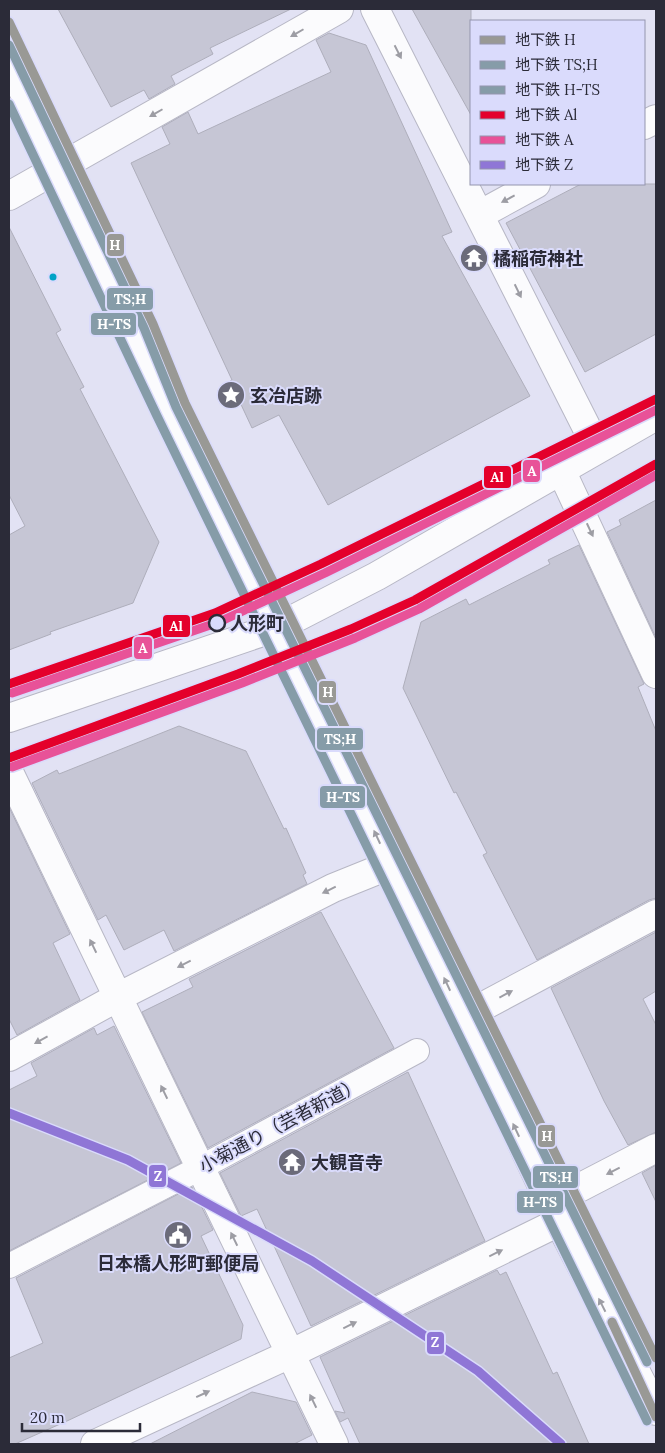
<svg xmlns="http://www.w3.org/2000/svg" width="665" height="1453" font-family="Lora,'Noto Sans JP',serif">
<rect width="100%" height="100%" fill="#e2e2f4"/>
<!-- building -->
<path fill="#c6c6d5" stroke="#aeaebb" d="M58 9H291L210 48 213 54 171 76 175 84 149 99 144 90 111 107Z
M412 9H471V115Z
M329 33 366 45 452 232 442 236 530 396 328 505 279 415 252 428 230 381 232 380 131 163 170 144 162 127 188 112 198 134 331 72 316 40Z
M581 184H656V334L585 372 506 223Z
M9 227 61 330 56 333 84 387 80 389 159 542 133 603 50 632 51 634 9 650V535L25 526 9 495Z
M656 500V638L607 532 621 525 619 520Z
M579 545 644 684 638 687 656 731V898L649 900 537 960 483 855 487 853 456 792 454 793 403 688 421 622 466 599 469 605 550 564 548 560Z
M179 726 246 751 284 829 286 828 306 873 303 875 307 884 174 951 164 930 124 950 106 915 98 920 32 783 57 770 59 774Z
M9 807 70 934 53 943 80 1000 17 1035 9 1019Z
M321 912 394 1048 208 1148 142 1012 193 987 189 979Z
M656 932V991L643 999 656 1025V1132L628 1145 604 1101 551 988Z
M114 1026 181 1163 9 1251V1090L37 1076 31 1063 94 1028 97 1035Z
M408 1072 485 1241 311 1326 257 1209 241 1216 220 1173Z
M656 1165V1202L642 1173Z
M192 1187 213 1230 201 1236 243 1325 241 1339 67 1421 15 1444H9V1358L43 1343 16 1278Z
M497 1270 500 1275 506 1272 553 1374 557 1372 589 1444H360L348 1418 340 1422 335 1411 345 1413 320 1357Z
M252 1392 296 1402 312 1435 294 1444H150Z"/>
<g fill="none" stroke-linecap="round" stroke-linejoin="round">
<defs>
<path id="pedestrian" d="M9 1266 200 1168 417 1051"/>
<path id="minor" d="M375 9 597 448
M644 125 656 119
M9 196 339 9
M481 214 536 184
M561 470 656 674
M9 772 334 1444
M463 1017 656 914
M9 1057 118 997 333 888 390 865
M550 1203 656 1148
M95 1444 290 1354 559 1222"/>
<path id="tertiary" d="M9 60 58 167 280 626 378 838 559 1222 656 1411
M9 718 280 626 377 576 656 416"/>
</defs>
<!-- pedestrian casing -->
<use href="#pedestrian" stroke="#b7b7c5" stroke-width="26"/>
<!-- minor casing -->
<use href="#minor" stroke="#b7b7c5" stroke-width="30"/>
<!-- tertiary casing -->
<use href="#tertiary" stroke="#b7b7c5" stroke-width="30"/>
<!-- pedestrian -->
<use href="#pedestrian" stroke="#fbfbfd" stroke-width="24"/>
<!-- minor -->
<use href="#minor" stroke="#fbfbfd" stroke-width="28"/>
<!-- tertiary -->
<use href="#tertiary" stroke="#fbfbfd" stroke-width="28"/>
<defs>
<path id="metro-1" d="M9 22 153 324 185 403 656 1358
M612 1322 656 1417"/>
<path id="metro-2" d="M9 45 144 328 176 407 647 1362"/>
<path id="metro-3" d="M9 104 157 416 647 1421"/>
<path id="metro-4" d="M9 684 215 613 321 564 656 399
M9 758 238 674 351 629 415 600 656 464"/>
<path id="metro-5" d="M12 693 219 622 325 573 656 410
M12 767 242 683 355 638 419 609 656 475"/>
<path id="metro-6" d="M9 1113 128 1160 312 1261 478 1371 561 1444"/>
</defs>
<!-- metro-1 casing -->
<use href="#metro-1" stroke="#dadbfc" stroke-width="12"/>
<!-- metro-2 casing -->
<use href="#metro-2" stroke="#dadbfc" stroke-width="12"/>
<!-- metro-3 casing -->
<use href="#metro-3" stroke="#dadbfc" stroke-width="12"/>
<!-- metro-4 casing -->
<use href="#metro-4" stroke="#dadbfc" stroke-width="12"/>
<!-- metro-5 casing -->
<use href="#metro-5" stroke="#dadbfc" stroke-width="12"/>
<!-- metro-6 casing -->
<use href="#metro-6" stroke="#dadbfc" stroke-width="12"/>
<!-- metro-1 -->
<use href="#metro-1" stroke="#999995" stroke-width="9"/>
<!-- metro-2 -->
<use href="#metro-2" stroke="#869ca8" stroke-width="9"/>
<!-- metro-3 -->
<use href="#metro-3" stroke="#869ca8" stroke-width="9"/>
<!-- metro-4 -->
<use href="#metro-4" stroke="#e4002b" stroke-width="9"/>
<!-- metro-5 -->
<use href="#metro-5" stroke="#e85298" stroke-width="9"/>
<!-- metro-6 -->
<use href="#metro-6" stroke="#8f76d6" stroke-width="9"/>
</g>
<!-- one-way arrows -->
<defs><path id="oneway-solid" d="M-6-.8H1V-3.2L6.5 0L1 3.2V.8H-6Z" transform="scale(1.25)"/></defs>
<g fill="#9d9da4">
<use href="#oneway-solid" transform="translate(297 33) rotate(150)"/>
<use href="#oneway-solid" transform="translate(398 52) rotate(63)"/>
<use href="#oneway-solid" transform="translate(156 113) rotate(150)"/>
<use href="#oneway-solid" transform="translate(508 199) rotate(152)"/>
<use href="#oneway-solid" transform="translate(518 291) rotate(64)"/>
<use href="#oneway-solid" transform="translate(590 530) rotate(65)"/>
<use href="#oneway-solid" transform="translate(377 837) rotate(-115)"/>
<use href="#oneway-solid" transform="translate(329 890) rotate(154)"/>
<use href="#oneway-solid" transform="translate(93 946) rotate(-116)"/>
<use href="#oneway-solid" transform="translate(184 964) rotate(153)"/>
<use href="#oneway-solid" transform="translate(447 984) rotate(-115)"/>
<use href="#oneway-solid" transform="translate(506 994) rotate(-28)"/>
<use href="#oneway-solid" transform="translate(41 1040) rotate(151)"/>
<use href="#oneway-solid" transform="translate(164 1092) rotate(-116)"/>
<use href="#oneway-solid" transform="translate(516 1130) rotate(-115)"/>
<use href="#oneway-solid" transform="translate(613 1171) rotate(153)"/>
<use href="#oneway-solid" transform="translate(234 1239) rotate(-116)"/>
<use href="#oneway-solid" transform="translate(496 1253) rotate(-26)"/>
<use href="#oneway-solid" transform="translate(602 1305) rotate(-117)"/>
<use href="#oneway-solid" transform="translate(350 1325) rotate(-26)"/>
<use href="#oneway-solid" transform="translate(203 1394) rotate(-25)"/>
<use href="#oneway-solid" transform="translate(313 1401) rotate(-116)"/>
</g>
<!-- icons -->
<defs>
<symbol id="temple-disc" viewBox="-11 -11 22 22"><circle r="9.5" fill="#6b6b7a" stroke="#dadbfc"/><path d="M0-6L5-2H3V0L6.5 2.5H4V6H1.5V3h-3V6H-4V2.5H-6.5L-3 0V-2H-5Z" fill="#fff"/></symbol>
<symbol id="sight-disc" viewBox="-11 -11 22 22"><circle r="9.5" fill="#6b6b7a" stroke="#dadbfc"/><path d="M0-6L1.8-2.2L6-1.7L2.9 1.2L3.7 5.4L0 3.3L-3.7 5.4L-2.9 1.2L-6-1.7L-1.8-2.2Z" fill="#fff"/></symbol>
<symbol id="civic-disc" viewBox="-11 -11 22 22"><circle r="9.5" fill="#6b6b7a" stroke="#dadbfc"/><path d="M-.6-6.5H3V-4.5H.6V-3L4-1V1h2V6H-6V1h2V-1L-.6-3ZM-1.2 2.5V6h2.4V2.5Z" fill="#fff"/></symbol>
</defs>
<g fill-rule="evenodd">
<use href="#temple-disc" x="458" y="242" width="32" height="32"/>
<use href="#sight-disc" x="215" y="379" width="32" height="32"/>
<use href="#temple-disc" x="276" y="1146" width="32" height="32"/>
<use href="#civic-disc" x="162" y="1219" width="32" height="32"/>
</g>
<!-- markers -->
<circle fill="#02a3c6" stroke="#dadbfc" stroke-width="2" cx="53" cy="277" r="4.5"/>
<circle fill="#dadbfc" stroke="#2b2b38" stroke-width="2.5" cx="217" cy="623" r="8"/>
<g text-anchor="middle" dominant-baseline="central" stroke-width="4" stroke-linejoin="round" paint-order="stroke">
<!-- poi labels -->
<g font-size="18" font-weight="bold" fill="#2b2b38" stroke="#dadbfc" text-anchor="start">
<text x="493" y="258">橘稲荷神社</text>
<text x="250" y="395">玄冶店跡</text>
<text x="311" y="1162">大観音寺</text>
<text x="178" y="1263" text-anchor="middle">日本橋人形町郵便局</text>
</g>
<!-- stop labels -->
<g font-size="18" font-weight="bold" fill="#2b2b38" stroke="#dadbfc" text-anchor="start">
<text x="230" y="623">人形町</text>
</g>
<!-- street labels -->
<g font-size="18" fill="#2b2b38" stroke="#dadbfc">
<text transform="translate(280 1125) rotate(-28)">小菊通り（芸者新道）</text>
</g>
</g>
<g stroke="#dadbfc" stroke-width="2">
<rect x="106" y="233" width="19" height="24" rx="5" fill="#999995"/>
<rect x="106" y="287" width="48" height="24" rx="5" fill="#869ca8"/>
<rect x="90" y="312" width="47" height="24" rx="5" fill="#869ca8"/>
<rect x="522" y="459" width="19" height="24" rx="5" fill="#e85298"/>
<rect x="483" y="465" width="29" height="24" rx="5" fill="#e4002b"/>
<rect x="162" y="614" width="29" height="24" rx="5" fill="#e4002b"/>
<rect x="133" y="636" width="20" height="24" rx="5" fill="#e85298"/>
<rect x="318" y="680" width="19" height="24" rx="5" fill="#999995"/>
<rect x="316" y="727" width="48" height="24" rx="5" fill="#869ca8"/>
<rect x="319" y="785" width="47" height="24" rx="5" fill="#869ca8"/>
<rect x="537" y="1124" width="19" height="24" rx="5" fill="#999995"/>
<rect x="148" y="1164" width="19" height="24" rx="5" fill="#8f76d6"/>
<rect x="532" y="1165" width="47" height="24" rx="5" fill="#869ca8"/>
<rect x="516" y="1190" width="48" height="24" rx="5" fill="#869ca8"/>
<rect x="426" y="1331" width="19" height="24" rx="5" fill="#8f76d6"/>
</g>
<g font-size="14" text-anchor="middle" font-weight="bold" fill="#fff">
<text x="115" y="250">H</text>
<text x="130" y="304">TS;H</text>
<text x="114" y="329">H-TS</text>
<text x="532" y="476">A</text>
<text x="497" y="482">Al</text>
<text x="176" y="631">Al</text>
<text x="143" y="653">A</text>
<text x="328" y="697">H</text>
<text x="340" y="744">TS;H</text>
<text x="343" y="802">H-TS</text>
<text x="547" y="1141">H</text>
<text x="158" y="1181">Z</text>
<text x="556" y="1182">TS;H</text>
<text x="540" y="1207">H-TS</text>
<text x="435" y="1347">Z</text>
</g>
<!-- border -->
<rect width="665" height="1453" fill="none" stroke="#2b2b38" stroke-width="20"/>
<!-- legend -->
<rect x="470" y="20" width="175" height="165" fill="#dadbfc" stroke="#9495ae"/>
<rect x="480" y="36" width="25" height="8" fill="#999995" stroke="#9495ae"/>
<text x="515" y="45" font-size="15" fill="#2b2b38">地下鉄 H</text>
<rect x="480" y="61" width="25" height="8" fill="#869ca8" stroke="#9495ae"/>
<text x="515" y="70" font-size="15" fill="#2b2b38">地下鉄 TS;H</text>
<rect x="480" y="86" width="25" height="8" fill="#869ca8" stroke="#9495ae"/>
<text x="515" y="95" font-size="15" fill="#2b2b38">地下鉄 H-TS</text>
<rect x="480" y="111" width="25" height="8" fill="#e4002b" stroke="#9495ae"/>
<text x="515" y="120" font-size="15" fill="#2b2b38">地下鉄 Al</text>
<rect x="480" y="136" width="25" height="8" fill="#e85298" stroke="#9495ae"/>
<text x="515" y="145" font-size="15" fill="#2b2b38">地下鉄 A</text>
<rect x="480" y="161" width="25" height="8" fill="#8f76d6" stroke="#9495ae"/>
<text x="515" y="170" font-size="15" fill="#2b2b38">地下鉄 Z</text>
<!-- scale -->
<path d="M22 1423v8h118v-8" fill="none" stroke="#2b2b38" stroke-width="2.5"/>
<text x="30" y="1423" font-size="15" fill="#2b2b38" stroke="#dadbfc" stroke-width="4" paint-order="stroke">20 m</text>
</svg>
